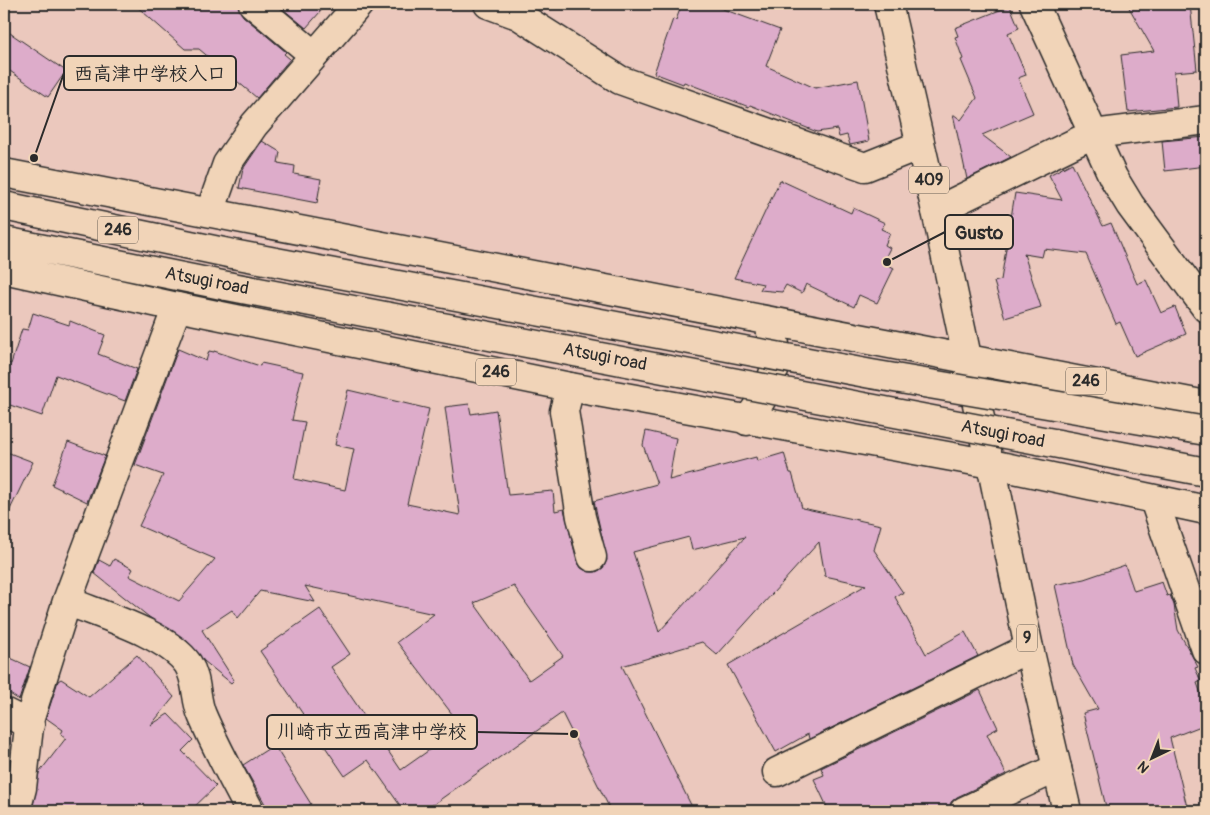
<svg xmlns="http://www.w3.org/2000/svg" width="1210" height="815" font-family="Pangolin,'Klee One',sans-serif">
<rect width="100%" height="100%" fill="#ebc8bd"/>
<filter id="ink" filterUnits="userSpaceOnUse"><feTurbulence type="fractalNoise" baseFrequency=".02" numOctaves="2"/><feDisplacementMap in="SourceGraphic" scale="10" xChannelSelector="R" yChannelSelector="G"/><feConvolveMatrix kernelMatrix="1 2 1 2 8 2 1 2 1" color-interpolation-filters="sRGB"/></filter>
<g filter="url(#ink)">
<!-- building -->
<path fill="#ddacca" stroke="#2b2b2b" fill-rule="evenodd" d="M134 4H238L243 16 286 52 284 54 290 59 257 98 199 49H185Z
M277 4H327L306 28Z
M682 4H709L780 30 766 66 815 88 858 80 869 141 850 145 847 135 839 137 837 129 817 132 750 105 749 107 684 82 683 84 654 73 673 19 676 20Z
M1127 4H1190L1197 70 1174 72 1177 107 1128 112 1121 55 1154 51Z
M1010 6 1019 28 1008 33 1026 75 1018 78 1033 113 982 135 1011 157 967 179 953 114 961 120 977 98 961 60 963 59 955 37 958 36 955 28Z
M4 29 66 71 48 97 4 67Z
M1206 137V166L1165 171 1162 141Z
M262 141 280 152 278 163 295 166 294 174 321 179 317 203 239 188 243 169Z
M1072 163 1103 226 1111 223 1137 284 1146 280 1161 313 1175 307 1186 334 1135 356 1120 322 1116 324 1086 254 1044 249 1042 257 1024 254 1041 307 1005 318 994 282 1001 280 1015 193 1062 200 1049 175Z
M780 180 851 213 853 208 885 223 881 229 890 233 885 245 890 248 883 262 894 268 877 303 859 295 854 307 806 284 802 293 786 285 782 292 760 290 763 284 734 278Z
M33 313 69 325 70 321 105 335 98 354 137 369 125 401 56 375 42 416 4 403V362L11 364 22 329 28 330Z
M178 349 206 361 209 351 214 352V351L260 366 261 363 303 372 292 420 305 422 294 479 345 490 354 449 335 445 348 390 429 409 407 504 460 515 445 407 469 404 471 414 496 410 508 495 553 491 555 511 564 509 577 561 581 568 589 572H596L603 568 607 560 594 501 657 484 643 445 646 431 676 438 669 480 756 457 757 461 784 453 790 473H792L802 508 881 525 874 550 904 594 900 593 895 597 926 654 965 632 978 656 809 739 808 734 776 752 728 665 866 585 825 576 819 542 717 655 702 642 622 666 694 811H611L562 713 424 811H404L368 760 345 776 260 651 320 609 350 654 331 667 401 770 462 727 397 642 434 614 305 586 315 602 260 591 238 618 232 610 202 630 234 680 231 683 204 661 187 641 149 617 94 573 99 560 110 566 114 559 133 569 129 576 179 601 215 559 139 526 163 475 135 465ZM689 537 692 550 745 537 659 632 633 552ZM514 586 563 656 529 680 474 603Z
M68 442 105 456 87 502 52 485Z
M4 451 33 462 4 522Z
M1125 565 1134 591 1162 582 1167 596 1170 595 1174 605 1178 630 1198 667 1195 668 1201 681 1197 683 1206 707V724L1170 738 1188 811H1107L1083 713 1098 709 1073 665 1055 585 1084 579Z
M4 655 30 667 19 700 4 690Z
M137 655 174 697 151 725 168 714 193 740 182 751 216 786 190 811H32L39 773 66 738 61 734 63 730 46 718 58 681 61 679 89 697Z
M980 690 998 728 987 734 1006 774 957 797 951 802 949 811H829L814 779 824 775 821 768Z
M274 745 311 804 299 811H269L243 765Z"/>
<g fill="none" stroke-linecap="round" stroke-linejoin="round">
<defs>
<path id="street" d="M253 4 314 55
M488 4 518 15 620 80 865 167 920 145
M1034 4 1113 177 1130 205 1206 308
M936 211 1093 134 1206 120
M210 212 227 164 254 125 359 4
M570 387 564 411 581 517 592 557
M1154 500 1206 650
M67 601C101 615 167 634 188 664 198 680 195 699 202 715 216 748 234 780 250 811
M4 712 30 725
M777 772 1029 648
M16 811 22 788 30 718 49 658 67 601 177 307
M964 811 1057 768"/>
<path id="primary" d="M991 464 1029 648 1067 811"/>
<path id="highway" d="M888 4 936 211 987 451
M4 173 1206 405
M4 206 233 254
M4 241 227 286
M4 269 177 307 570 387 991 464 1206 510
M747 421C765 397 786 363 771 333"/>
</defs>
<!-- street casing -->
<use href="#street" stroke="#2b2b2b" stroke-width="31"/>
<!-- primary casing -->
<use href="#primary" stroke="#2b2b2b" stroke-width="31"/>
<!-- highway casing -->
<use href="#highway" stroke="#2b2b2b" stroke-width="31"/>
<!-- street -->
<use href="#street" stroke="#f1d4b8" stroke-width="28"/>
<!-- primary -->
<use href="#primary" stroke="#f1d4b8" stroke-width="28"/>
<!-- highway -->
<use href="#highway" stroke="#f1d4b8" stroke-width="28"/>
<defs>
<path id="highway-bridge" d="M233 254 871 374 1206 431
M227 286 1206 472"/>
</defs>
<!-- highway-bridge casing -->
<use href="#highway-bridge" stroke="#2b2b2b" stroke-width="31" stroke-linecap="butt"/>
<!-- highway-bridge -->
<use href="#highway-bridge" stroke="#f1d4b8" stroke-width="28"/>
</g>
</g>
<g text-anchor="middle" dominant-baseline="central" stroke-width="5" stroke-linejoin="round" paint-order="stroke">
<!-- shield labels -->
<g fill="#f1d4b8" stroke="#665e55" stroke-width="1">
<rect x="909" y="166.5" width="40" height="27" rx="4"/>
<rect x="98" y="216.5" width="40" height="27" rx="4"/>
<rect x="476" y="358.5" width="40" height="27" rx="4"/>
<rect x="1066" y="367.5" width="40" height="27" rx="4"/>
<rect x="1017" y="624.5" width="20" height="27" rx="4"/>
</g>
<g font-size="16" font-weight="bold" fill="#2b2b2b">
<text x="929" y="180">409</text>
<text x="118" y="230">246</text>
<text x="496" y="372">246</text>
<text x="1086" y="381">246</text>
<text x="1027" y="638">9</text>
</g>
<!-- street labels -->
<g font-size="18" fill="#2b2b2b" stroke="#f1d4b8">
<text transform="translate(207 281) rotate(11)">Atsugi road</text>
<text transform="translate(605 357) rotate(11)">Atsugi road</text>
<text transform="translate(1003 434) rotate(11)">Atsugi road</text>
</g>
</g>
<!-- callouts -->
<path fill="none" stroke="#2b2b2b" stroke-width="2" d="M34 158L64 73M887 262L945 232M574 734L477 732"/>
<g fill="#2b2b2b" stroke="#f1d4b8" stroke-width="2">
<circle cx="34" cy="158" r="5"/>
<circle cx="887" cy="262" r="5"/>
<circle cx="574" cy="734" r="5"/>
</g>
<g fill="#f1d4b8" stroke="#2b2b2b" stroke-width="2">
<rect x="64" y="56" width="172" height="34" rx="5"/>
<rect x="945" y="215" width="68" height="34" rx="5"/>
<rect x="267" y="715" width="210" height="34" rx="5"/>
</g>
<g font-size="19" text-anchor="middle" font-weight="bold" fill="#2b2b2b">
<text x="150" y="80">西高津中学校入口</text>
<text x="979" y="239">Gusto</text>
<text x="372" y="738">川崎市立西高津中学校</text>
</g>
<!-- margin -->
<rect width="1210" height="815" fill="none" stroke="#f1d4b8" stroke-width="20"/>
<rect x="10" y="10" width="1190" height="795" fill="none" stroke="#2b2b2b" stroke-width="2" filter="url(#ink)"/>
<!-- north arrow -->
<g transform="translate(1152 758) rotate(223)" stroke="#f1d4b8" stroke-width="4" paint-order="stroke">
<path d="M0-4L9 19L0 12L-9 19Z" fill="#2b2b2b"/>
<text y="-8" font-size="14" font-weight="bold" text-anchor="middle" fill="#2b2b2b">N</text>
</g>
</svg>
